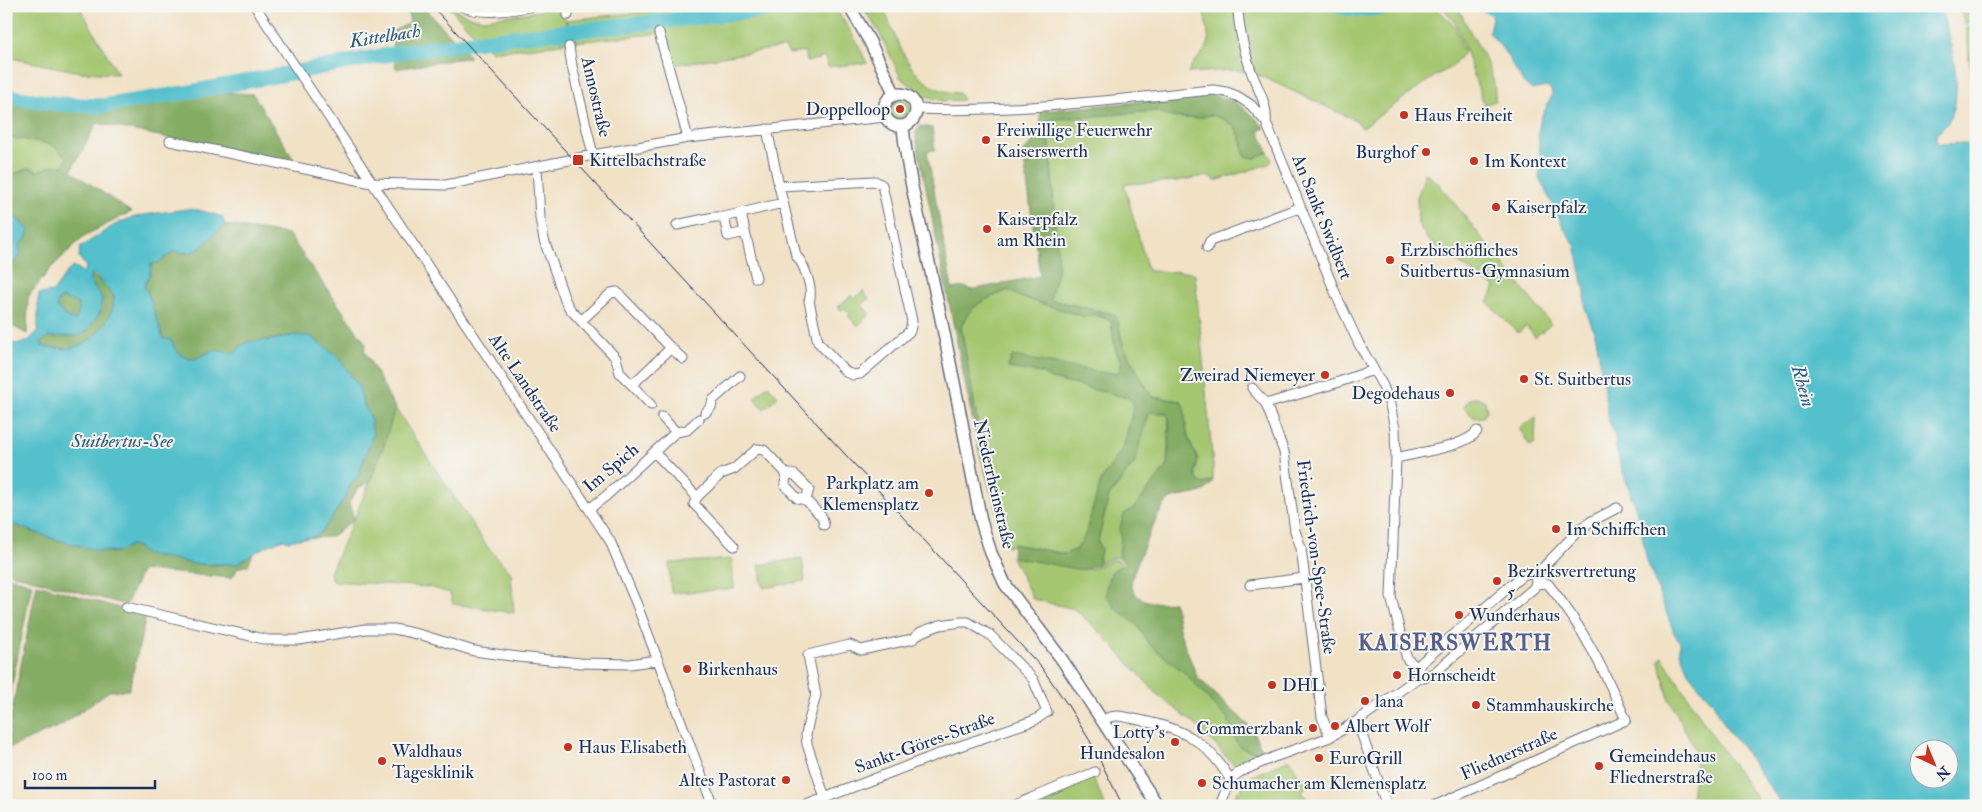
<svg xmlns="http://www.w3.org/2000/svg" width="1982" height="812" font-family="'IM FELL Double Pica',serif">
<rect width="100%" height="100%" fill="#f6f6f2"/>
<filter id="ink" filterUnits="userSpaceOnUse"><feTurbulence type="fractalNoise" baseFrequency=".02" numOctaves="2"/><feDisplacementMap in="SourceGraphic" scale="10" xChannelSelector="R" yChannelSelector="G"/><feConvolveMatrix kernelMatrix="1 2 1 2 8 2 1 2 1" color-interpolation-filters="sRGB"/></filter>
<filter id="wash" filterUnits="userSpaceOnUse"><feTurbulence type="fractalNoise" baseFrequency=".0096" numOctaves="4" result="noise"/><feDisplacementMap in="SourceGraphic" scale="20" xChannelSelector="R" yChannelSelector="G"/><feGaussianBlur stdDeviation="1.12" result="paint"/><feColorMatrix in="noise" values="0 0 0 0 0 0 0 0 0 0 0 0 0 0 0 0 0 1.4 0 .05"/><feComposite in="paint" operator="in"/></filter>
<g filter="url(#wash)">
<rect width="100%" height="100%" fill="#f1e1c5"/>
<!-- green -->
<path fill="#a5c771" stroke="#607b68" d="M6 6H79L118 74 80 72 6 57Z
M448 6 468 16 483 19 541 11 543 8 558 6 566 20 562 44 491 52Z
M700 6H834L853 35 867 63 828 67 825 57 807 62 805 52 789 54 785 47 672 65 662 33 564 43 567 20Z
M862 6H903L885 12C900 47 913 92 959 93L963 100 942 101 926 96 901 78 879 32Z
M1203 6H1235L1248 72 1235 70 1188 73C1193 58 1207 54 1209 40Z
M1240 6H1331L1360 13H1373L1400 6H1435L1455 27 1464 52 1453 66 1432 78 1362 128 1357 121 1254 73 1249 57Z
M1442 6H1458C1469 37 1498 68 1495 101L1484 105 1457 26Z
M1958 6H1976V106L1973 107 1970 103 1972 83 1966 28 1974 23 1973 21 1965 24Z
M889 110a11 11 0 1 1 22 0a11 11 0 1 1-22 0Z
M1157 111C1162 113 1167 116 1172 117 1180 118 1192 119 1199 118 1203 117 1207 115 1211 115 1234 117 1243 137 1244 156L1255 158 1268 152 1272 161 1269 164 1215 181 1212 177 1205 176 1177 181 1124 184 1148 271 1190 272 1195 275 1213 466V480L1204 484 1199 482 1195 474 1198 459C1193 449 1188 440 1186 428 1185 418 1186 410 1181 401L1153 397C1148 392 1124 348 1122 341 1119 332 1120 321 1114 314L1049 300 1058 266 1048 119Z
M10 138 36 141 52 145 67 157 63 166H52L38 171 29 168 15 174 6 167V142Z
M1425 173 1438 183 1551 324 1535 337 1526 326 1518 333 1488 303 1495 287 1463 266 1428 240 1418 223 1417 197Z
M1008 290 1111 320 1115 349 1121 361V368L1116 373H1105L1012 357 1008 368 1042 373 1051 379 1130 398 1134 405 1124 446 1101 481 1084 538 1077 549 1065 554 1013 544 1008 547 979 452 980 437 961 327C970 303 986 300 1008 290Z
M863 291 869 299 862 305 870 314 858 326 848 316 850 314 844 308 841 310 838 307 852 295 855 298Z
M768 385 778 396 764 409 754 398Z
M1477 397 1485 401 1487 411 1483 417 1474 418 1464 407 1469 399Z
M395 408 486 545 511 573 514 613 453 604 450 593 429 587 332 581 330 573 370 482Z
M1148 412 1166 413 1169 418 1167 466 1134 508 1124 514 1119 557 1111 558 1098 564 1101 550 1098 541 1109 496 1123 479 1145 431Z
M1536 417 1535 443 1530 446 1519 428Z
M1012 557H1036L1077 569H1091L1112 560H1118L1122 565 1112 571 1107 584 1143 607 1174 602 1180 633 1197 677 1250 727 1264 753 1235 766 1197 726 1159 696 1104 636 1074 609 1033 599Z
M802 558 805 581 763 588 759 565Z
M732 559 734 589 671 593 669 563Z
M1662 657 1712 735 1762 806H1690L1697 753 1669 699 1659 661Z
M1287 760H1291L1300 779 1304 777 1308 785 1302 791 1311 806H1227L1237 792 1242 789V781Z
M1093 777 1105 806H1023Z"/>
<!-- forest -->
<path fill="#84ac63" stroke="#506e60" d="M402 6H423L470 57 396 69 391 32 410 23 408 12Z
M218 90 221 92 253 94 297 165 97 123 71 171 131 212 84 236 51 268 28 297 27 334 12 326 6 328V271L21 254 19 246 22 243 24 224 6 211V167L15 174 29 168 38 171 52 166H63L67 157 52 145 36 141 10 138 6 142V100L8 99 54 106 100 109Z
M1212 95C1236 99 1249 111 1265 128L1259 131 1268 152 1255 158 1244 156 1243 144 1240 135 1234 126 1224 119 1210 115 1198 118 1172 117 1157 111 1048 120 1058 266 1050 300 1114 314C1120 321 1119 332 1122 341 1124 348 1148 392 1153 397L1181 401C1186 410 1185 418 1186 428 1188 440 1193 449 1198 459L1195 474 1199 482 1204 484 1213 480C1208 498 1182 493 1169 500 1159 506 1132 572 1131 584 1136 605 1158 603 1174 602L1180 633 1197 677 1250 727 1264 753C1236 749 1239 748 1228 722L1229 719 1217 709 1187 675 1148 643 1137 625 1115 608 1106 595C1107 577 1109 573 1124 564L1119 557 1121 535 1119 531 1124 514 1134 508 1167 466 1170 434 1169 418 1166 413 1148 412 1135 462 1109 496 1098 541 1101 550 1098 564 1086 569H1077L1012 557 1013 544 1065 554 1077 549 1084 538 1101 481 1124 446 1134 405 1129 398 1051 379 1042 373 1008 368 1012 356 1105 373H1116L1121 368V361L1115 349 1111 320 1094 314 1085 317 1017 296 1012 291 1008 290C986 300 970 303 961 327L980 437 979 452 916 138V131L921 126 932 128 935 150 927 151 952 289 964 287 971 290 1040 276 1023 152 1041 133 1040 116 1041 111Z
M225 225 288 234 366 344 364 350 395 408 384 445 370 482 358 488 349 503 354 519 331 537 305 538 315 536 321 532 342 502 350 484 358 477 373 434 370 416 363 403 359 387 339 358 295 335 262 341 240 349 233 354C228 353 225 352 221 351 204 347 198 368 180 354 176 350 173 346 172 341L163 338 148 293 144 286 150 274 151 264 158 263 174 251C200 259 207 239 225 225Z
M91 274 112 292C122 312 94 344 74 348 65 349 51 348 42 346L41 342C52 329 75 346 90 326 99 313 100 314 102 298L90 281Z
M62 298 77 302 80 308 76 320C68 321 63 313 57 308L58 300Z
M6 522 54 539 100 551 114 553 130 545 138 547 151 556 168 558 204 565 237 564 253 554 248 565 238 568 232 578 142 570 126 605 6 572Z
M6 576 32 584 8 705 6 729Z
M37 584 146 616 129 690 109 691 62 725 7 749 13 705Z"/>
<!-- water -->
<path fill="#52c0cb" stroke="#367894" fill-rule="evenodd" d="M1494 6H1940C1950 40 1973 111 1936 134V142L1940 144 1968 143 1972 144 1976 152V806H1783L1742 747 1730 734 1713 703 1689 674 1680 652V642L1674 633 1647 561 1639 519 1621 466 1616 450 1615 434 1609 422 1596 337 1585 308V291L1575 245 1565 230 1539 177 1541 163 1538 133 1541 118 1552 96 1551 89 1546 87 1532 90 1523 82 1505 52 1489 32ZM1920 750H1950V780H1920Z
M186 209 199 210 223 217 225 225C206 239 201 259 174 251L158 263 151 264 150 274 144 286 148 293 163 338 172 341C173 346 176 350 180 354 198 368 204 347 221 351 225 352 228 353 233 354L239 349 240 346 250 341 273 340 295 335 310 336 339 358 359 387 363 403 370 416 373 434 362 465 358 477 350 484 347 494 331 519 321 532 315 536 289 541 283 539 261 549 237 564H195L168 558 151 556 141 552 138 547 130 545 119 552 100 551 54 539 6 522V341C23 347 27 343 38 331V300L39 294 53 292 67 272 73 267 78 268 83 273 86 267 79 257 80 248C96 237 115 222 135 217 151 213 169 212 186 209ZM91 274H94L114 296C114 308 111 314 104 324 88 348 69 352 42 346L41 342 48 337 76 336 86 332 100 313 102 298 90 281ZM62 298 77 303 80 308 76 320C68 321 63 313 57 308L58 300Z
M7 210 29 230 27 237 19 246 21 254 6 271Z"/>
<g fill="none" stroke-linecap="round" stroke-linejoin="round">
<!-- river -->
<path stroke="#52c0cb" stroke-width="15" d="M1338 6C1356 11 1372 10 1391 6
M1488 6 1512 14
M6 96 58 104 102 106 184 93 408 51 505 38 803 6"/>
</g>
</g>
<g filter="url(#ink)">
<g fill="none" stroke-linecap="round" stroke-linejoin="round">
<defs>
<path id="street" d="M255 6 610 541 637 605 713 806
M461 6C484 16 510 10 534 6
M1238 6C1238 28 1244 50 1251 71 1257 88 1268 104 1266 122
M568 15 570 6
M659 33 688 138
M569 47 572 66 593 155
M917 109C1015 113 1115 99 1213 90L1226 92 1237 96 1251 105 1266 122 1337 297 1359 344 1383 386 1390 405 1395 429 1396 458 1391 597 1407 659 1418 668
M767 129 779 186 796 255C804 264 814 290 809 301L818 342 846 372 853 375 860 374 910 331 912 321 882 185 875 181 779 186
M170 141 372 183 446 185 593 155 688 138 885 117
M537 167 540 218 544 240 565 300 570 309 616 358 620 373 632 385 671 348 617 292 611 293 581 321
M741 213 724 217 728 236 745 232 741 213 783 203
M677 225 714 217H724
M745 232 756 278
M1207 248 1210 241 1299 208
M671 348 683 359
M632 385 651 405
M1252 388 1266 404 1284 452 1295 531 1301 548 1322 717 1330 737
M1266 404 1336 383 1373 370
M705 413 711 407 713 400 740 376
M662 417 676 432
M655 453 697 497 694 504 734 546
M1396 458C1415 453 1467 447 1477 431
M697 497 721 474 734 469 757 449 764 450 786 473 785 485 797 498 806 500 809 489 795 475 786 473
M806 500 822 517 824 525
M589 509 606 496 676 432 687 430 699 419
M1535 576 1577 532 1590 522 1617 508
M1250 585 1304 578
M126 607 268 640H299L366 629H394L422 635 474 651 518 657 581 663 630 664 657 660
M1417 671 1421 663 1523 575 1529 573 1535 576
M1102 721C1114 712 1125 717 1139 720 1184 730 1205 738 1230 779
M1357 721 1387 806
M1230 779 1240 772 1274 757 1330 737 1357 721 1419 677 1424 678 1434 673 1534 588 1536 582 1535 576
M804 806 954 748 1035 720 1047 712 1033 679 990 635 968 622H961L940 625 921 632 913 639 861 650 850 645 808 655 816 695 808 724 806 735 807 744 825 798
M1013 806 1095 772
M1220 806 1230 779
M1434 806 1626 720C1605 672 1582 625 1548 584L1536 582"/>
<path id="secondary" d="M849 6 870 42 895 95
M884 110a16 16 0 1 1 32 0a16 16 0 1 1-32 0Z
M903 127C908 181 923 233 934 286 951 364 966 443 981 521L991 553 1005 584 1063 661 1158 806"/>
</defs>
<!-- street casing -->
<use href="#street" stroke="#666d82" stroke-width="11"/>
<!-- secondary casing -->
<use href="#secondary" stroke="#666d82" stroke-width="14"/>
<!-- street -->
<use href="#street" stroke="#fff" stroke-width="9"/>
<!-- secondary -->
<use href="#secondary" stroke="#fff" stroke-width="11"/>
<!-- tram -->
<path stroke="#1b2f5e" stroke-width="1" d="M432 6 1042 668 1067 704 1090 741 1123 806"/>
</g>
</g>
<!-- markers -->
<g fill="#c8321e" stroke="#f6f6f2" stroke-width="2">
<circle cx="900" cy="109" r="5"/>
<circle cx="1404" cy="115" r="5"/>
<circle cx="986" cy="140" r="5"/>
<circle cx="1426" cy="152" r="5"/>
<rect x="572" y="154" width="12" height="12" rx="2.5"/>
<circle cx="1474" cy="161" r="5"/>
<circle cx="1496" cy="207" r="5"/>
<circle cx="987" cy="229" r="5"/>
<circle cx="1390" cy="260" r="5"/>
<circle cx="1325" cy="375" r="5"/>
<circle cx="1524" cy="379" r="5"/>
<circle cx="1450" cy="393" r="5"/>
<circle cx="929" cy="493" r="5"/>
<circle cx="1556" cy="529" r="5"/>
<circle cx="1497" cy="581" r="5"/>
<circle cx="1459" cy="615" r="5"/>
<circle cx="687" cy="669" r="5"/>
<circle cx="1397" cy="675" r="5"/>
<circle cx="1272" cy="685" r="5"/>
<circle cx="1365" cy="701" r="5"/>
<circle cx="1476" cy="705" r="5"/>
<circle cx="1335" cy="726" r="5"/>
<circle cx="1313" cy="728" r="5"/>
<circle cx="1175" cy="742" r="5"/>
<circle cx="568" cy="747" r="5"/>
<circle cx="1319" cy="758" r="5"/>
<circle cx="382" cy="761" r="5"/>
<circle cx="1599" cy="766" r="5"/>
<circle cx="786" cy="780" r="5"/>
<circle cx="1202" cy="783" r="5"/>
</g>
<g text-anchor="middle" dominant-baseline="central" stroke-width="4" stroke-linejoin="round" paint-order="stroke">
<!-- street labels -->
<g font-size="18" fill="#1b2f5e" stroke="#f6f6f2">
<text transform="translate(596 97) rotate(77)">Annostraße</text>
<text transform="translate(1322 217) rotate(68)">An Sankt Swidbert</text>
<text transform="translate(525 383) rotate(56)">Alte Landstraße</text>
<text transform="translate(611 468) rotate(-40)">Im Spich</text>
<text transform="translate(994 484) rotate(77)">Niederrheinstraße</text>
<text transform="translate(1316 557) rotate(82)">Friedrich-von-Spee-Straße</text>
<text transform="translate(925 743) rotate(-20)">Sankt-Göres-Straße</text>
<text transform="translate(1509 754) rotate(-24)">Fliednerstraße</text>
</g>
<!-- poi labels -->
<g font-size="18" fill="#1b2f5e" stroke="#f6f6f2" text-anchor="start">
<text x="890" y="109" text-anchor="end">Doppelloop</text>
<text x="1414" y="115">Haus Freiheit</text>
<text x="996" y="130">Freiwillige Feuerwehr<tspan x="996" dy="21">Kaiserswerth</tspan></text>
<text x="1416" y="152" text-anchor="end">Burghof</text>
<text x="589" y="160">Kittelbachstraße</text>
<text x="1484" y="161">Im Kontext</text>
<text x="1506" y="207">Kaiserpfalz</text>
<text x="997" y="219">Kaiserpfalz<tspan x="997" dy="21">am Rhein</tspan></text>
<text x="1400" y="250">Erzbischöfliches<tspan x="1400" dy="21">Suitbertus-Gymnasium</tspan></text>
<text x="1315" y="375" text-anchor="end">Zweirad Niemeyer</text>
<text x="1534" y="379">St. Suitbertus</text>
<text x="1440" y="393" text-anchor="end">Degodehaus</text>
<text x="919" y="483" text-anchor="end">Parkplatz am<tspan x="919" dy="21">Klemensplatz</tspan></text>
<text x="1566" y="529">Im Schiffchen</text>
<text x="1507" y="571">Bezirksvertretung<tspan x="1507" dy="21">5</tspan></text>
<text x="1469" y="615">Wunderhaus</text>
<text x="697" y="669">Birkenhaus</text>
<text x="1407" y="675">Hornscheidt</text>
<text x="1282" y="685">DHL</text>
<text x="1375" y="701">lana</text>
<text x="1486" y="705">Stammhauskirche</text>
<text x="1345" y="726">Albert Wolf</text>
<text x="1303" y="728" text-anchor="end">Commerzbank</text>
<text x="1165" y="732" text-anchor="end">Lotty's<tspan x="1165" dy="21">Hundesalon</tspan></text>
<text x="578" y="747">Haus Elisabeth</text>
<text x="392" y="751">Waldhaus<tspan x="392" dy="21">Tagesklinik</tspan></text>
<text x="1609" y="756">Gemeindehaus<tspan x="1609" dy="21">Fliednerstraße</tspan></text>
<text x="1329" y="758">EuroGrill</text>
<text x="776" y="780" text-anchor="end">Altes Pastorat</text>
<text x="1212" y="783">Schumacher am Klemensplatz</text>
</g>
<!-- water labels -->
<g font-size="19" font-style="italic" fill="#2c5a7f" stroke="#f6f6f2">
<text transform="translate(385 36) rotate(-9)">Kittelbach</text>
<text transform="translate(1803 386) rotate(74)">Rhein</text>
<text x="122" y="441">Suitbertus-See</text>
</g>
<!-- district labels -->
<g font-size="22" font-weight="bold" letter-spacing="1" fill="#545f90" stroke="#f6f6f2">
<text x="1455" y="643">KAISERSWERTH</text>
</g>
</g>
<!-- margin -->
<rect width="1982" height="812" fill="none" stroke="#f6f6f2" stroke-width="25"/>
<!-- north arrow -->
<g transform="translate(1934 764) rotate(136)"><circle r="24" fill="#f6f6f2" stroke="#9ea6b7"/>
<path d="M0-4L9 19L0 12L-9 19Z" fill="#c8321e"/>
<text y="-8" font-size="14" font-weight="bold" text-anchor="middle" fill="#1b2f5e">N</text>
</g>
<!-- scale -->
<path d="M25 780v8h130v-8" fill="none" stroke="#1b2f5e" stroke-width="2.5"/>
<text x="32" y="780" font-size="15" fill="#1b2f5e" stroke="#f6f6f2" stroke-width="4" paint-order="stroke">100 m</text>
</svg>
